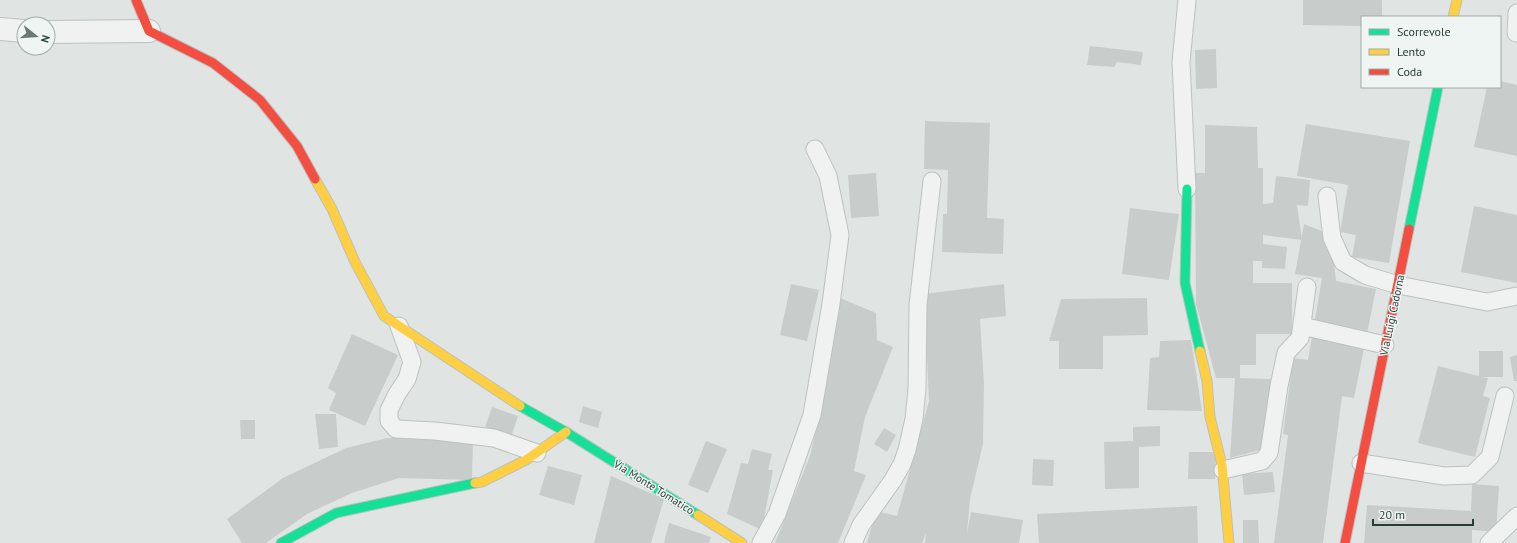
<svg xmlns="http://www.w3.org/2000/svg" width="1517" height="543" font-family="'PT Sans',sans-serif">
<rect width="100%" height="100%" fill="#e0e5e3"/>
<!-- building -->
<path fill="#c8cdcb" d="M1303 0H1382V17H1362V26L1303 25Z
M1090 46 1143 52 1141 65 1117 62 1114 67 1087 65Z
M1216 49 1217 88 1196 89 1195 50Z
M1500 81 1517 85V156L1474 147 1487 87H1500Z
M925 121 990 123 987 218 1004 219 1003 254 942 252 943 214H947L948 170 924 169Z
M1306 124 1410 141 1389 263 1352 257 1356 235 1340 232 1348 185 1297 176Z
M1205 125 1257 127 1258 168H1263V204L1273 203 1276 176 1310 180 1308 206 1297 205 1302 240 1263 235V244L1287 247 1285 269 1262 268V261H1253V283H1292V334H1256V365H1240V378L1271 379 1261 450 1230 458 1235 378H1216L1196 304 1195 173H1205Z
M876 173 879 216 851 218 848 175Z
M1474 206 1517 215V283L1461 272Z
M1130 208 1179 214 1169 280 1122 274Z
M1304 224 1324 232 1327 250 1333 252 1336 281 1376 289 1354 398 1342 396 1323 543H1274L1288 435 1283 434 1293 358 1308 360 1322 278 1295 274Z
M791 284 819 290 807 341 780 335Z
M1004 284 1006 316 980 319 984 384 983 444 970 499 967 533 971 512 1023 520 1019 543H925L926 533 922 543H867L876 511 897 516 929 401 924 294Z
M840 298 876 313 877 340 893 347 865 417 854 471 866 475 838 543H775L810 456 826 385Z
M1147 298 1148 335 1103 336V369H1059V341H1049L1061 299Z
M352 334 398 355 365 426 329 410 336 393 328 388Z
M1191 340 1202 411 1147 410 1150 358 1159 357 1160 341Z
M1479 351H1503V377H1481L1488 378 1483 396 1490 398 1475 457 1418 443 1438 366 1479 376Z
M1517 355V381H1514L1510 357Z
M583 406 602 412 598 428 579 422Z
M492 407 518 416 511 437 485 427Z
M315 414H336L338 447 319 449Z
M240 420H255V439H241Z
M1160 426V446L1139 447V488L1105 489 1104 442 1133 441V427Z
M884 428 896 435 887 452 874 444Z
M387 438 473 440 472 480 399 478 352 493 307 514 266 543H242L227 519 283 478 346 448Z
M706 441 727 449 708 493 688 485Z
M752 449 772 454 768 470H773L762 530 727 514 741 463 748 464Z
M1189 452H1216L1215 479H1188Z
M1033 459 1054 460 1053 486 1032 485Z
M548 466 582 475 574 505 539 495Z
M1273 472 1275 492 1244 495 1242 474Z
M611 476 664 499 651 543H594Z
M1472 484 1499 486 1496 532 1472 530V543H1364L1367 505 1471 511Z
M1197 506 1198 543H1039L1037 514Z
M1243 520H1258L1259 543H1243Z
M669 523 711 537 709 543H664Z"/>
<g fill="none" stroke-linecap="round" stroke-linejoin="round">
<defs>
<path id="lane" d="M1187 0 1181 62 1187 189
M1517 13 1516 33H1517
M1327 196 1332 238 1343 262 1365 275 1398 285 1487 302 1517 296
M399 326 412 362 407 379 397 394 389 410V421L396 429 435 431 494 438 537 453
M1302 326 1385 345
M1361 463 1444 476 1472 475 1490 457 1505 396
M1223 470 1262 461 1269 453 1279 386 1286 353 1300 338 1307 287
M761 543 777 514 812 415 831 304 840 235 828 176 815 149
M853 543 861 525 893 480 902 464 907 450 914 419 917 389 918 305 932 181
M1489 543 1517 516"/>
<path id="street" d="M0 29 24 31
M48 32 149 31"/>
<path id="fast" d="M1187 189 1185 283 1200 351
M1409 229 1438 87
M520 406 566 432 698 515
M281 543 336 513 475 483"/>
<path id="slow" d="M1453 17 1457 0
M315 179 332 209 355 262 384 316 520 406
M1200 351 1207 381 1210 417 1222 465 1229 543
M475 483 482 482 526 460 566 432
M698 515 742 543"/>
<path id="jam" d="M136 0 149 31 213 63 260 100 297 146 315 179
M1345 543 1409 229"/>
</defs>
<!-- lane casing -->
<use href="#lane" stroke="#bcc1bf" stroke-width="19"/>
<!-- street casing -->
<use href="#street" stroke="#bcc1bf" stroke-width="24"/>
<!-- fast casing -->
<use href="#fast" stroke="#bcc1bf" stroke-width="11"/>
<!-- slow casing -->
<use href="#slow" stroke="#bcc1bf" stroke-width="11"/>
<!-- jam casing -->
<use href="#jam" stroke="#bcc1bf" stroke-width="11"/>
<!-- lane -->
<use href="#lane" stroke="#eff2f1" stroke-width="17"/>
<!-- street -->
<use href="#street" stroke="#eff2f1" stroke-width="22"/>
<!-- fast -->
<use href="#fast" stroke="#16e098" stroke-width="9"/>
<!-- slow -->
<use href="#slow" stroke="#ffcf43" stroke-width="9"/>
<!-- jam -->
<use href="#jam" stroke="#f24e42" stroke-width="9"/>
</g>
<g text-anchor="middle" dominant-baseline="central" stroke-width="3" stroke-linejoin="round" paint-order="stroke">
<!-- street labels -->
<g font-size="11" fill="#283d36" stroke="#eef5f2">
<text transform="translate(1392 315) rotate(-78)">Via Luigi Cadorna</text>
<text transform="translate(654 487) rotate(32)">Via Monte Tomatico</text>
</g>
</g>
<!-- legend -->
<rect x="1361" y="16" width="140" height="72" fill="#eef5f2" stroke="#9faba7"/>
<rect x="1369" y="29" width="20" height="6" fill="#16e098" stroke="#9faba7"/>
<text x="1397" y="36" font-size="12" fill="#283d36">Scorrevole</text>
<rect x="1369" y="49" width="20" height="6" fill="#ffcf43" stroke="#9faba7"/>
<text x="1397" y="56" font-size="12" fill="#283d36">Lento</text>
<rect x="1369" y="69" width="20" height="6" fill="#f24e42" stroke="#9faba7"/>
<text x="1397" y="76" font-size="12" fill="#283d36">Coda</text>
<!-- north arrow -->
<g transform="translate(36 36) rotate(107)"><circle r="19" fill="#eef5f2" stroke="#9faba7"/>
<path d="M0-3L7 15L0 10L-7 15Z" fill="#687873"/>
<text y="-6" font-size="11" font-weight="bold" text-anchor="middle" fill="#283d36">N</text>
</g>
<!-- scale -->
<path d="M1373 519v6h100v-6" fill="none" stroke="#283d36" stroke-width="2"/>
<text x="1379" y="519" font-size="12" fill="#283d36" stroke="#eef5f2" stroke-width="3" paint-order="stroke">20 m</text>
</svg>
